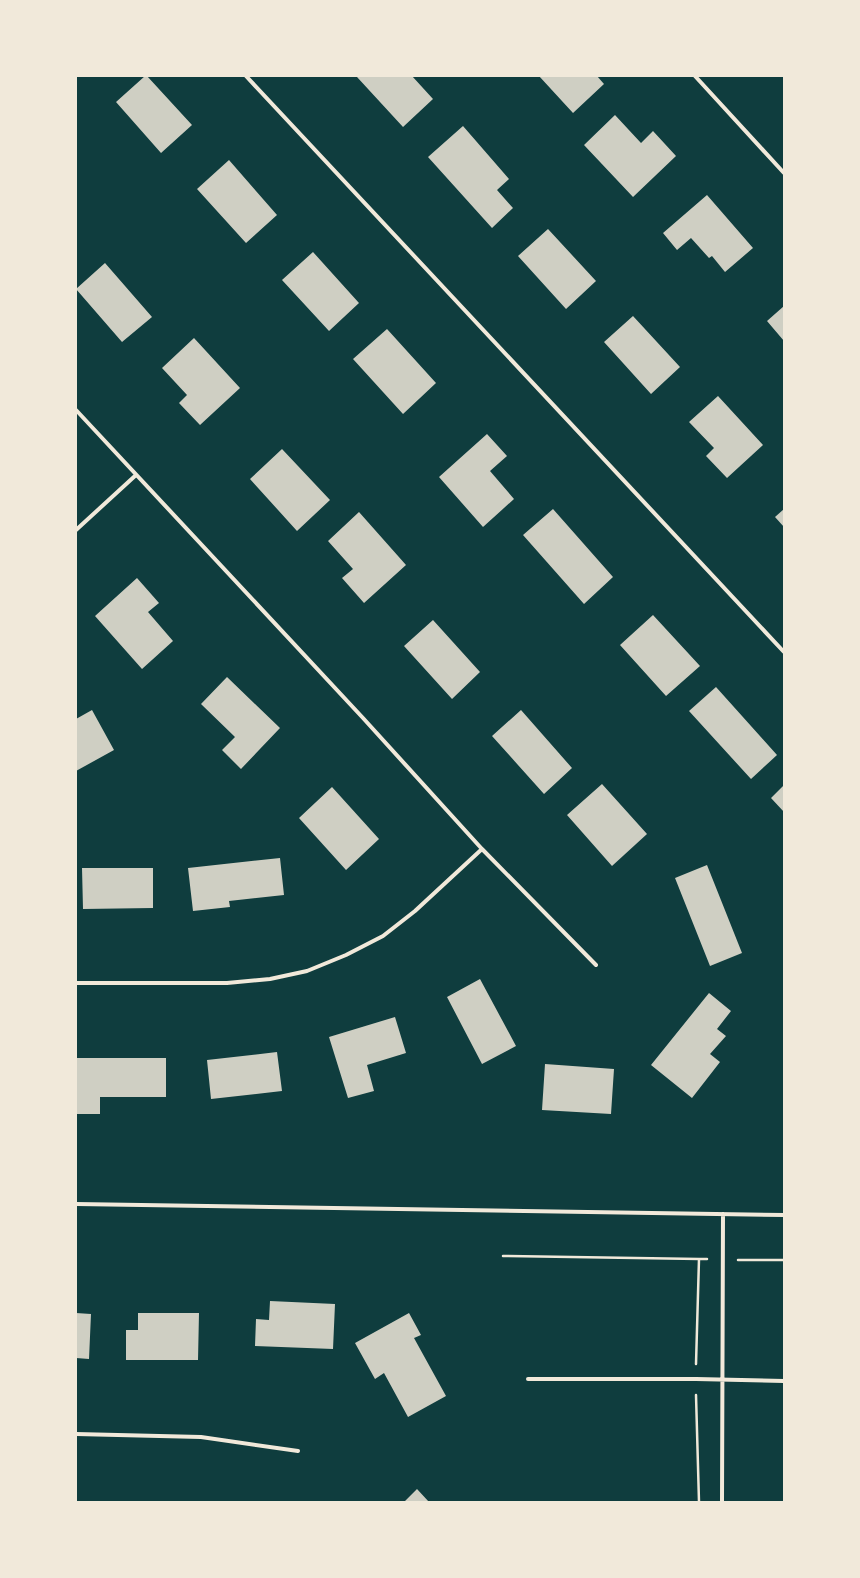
<svg xmlns="http://www.w3.org/2000/svg" width="860" height="1578" font-family="'Source Sans 3',sans-serif">
<rect width="100%" height="100%" fill="#0f3d3e"/>
<!-- building -->
<path fill="#cfcfc3" d="M145 76H147L192 125 161 153 116 102Z
M358 76H412L433 99 403 127 357 77Z
M539 76H597L604 84 573 113Z
M615 115 641 143 653 131 676 156 633 197 584 145Z
M463 126 509 179 497 190 513 208 492 228 428 157Z
M229 160 277 215 246 243 197 189Z
M707 195 753 248 725 272 712 256 709 258 691 238 677 250 663 233Z
M548 229 596 281 566 309 518 256Z
M313 252 359 303 329 331 282 280Z
M105 263 152 317 122 342 76 289Z
M784 306V341L767 321Z
M633 316 680 367 651 394 604 342Z
M387 329 436 383 403 414 353 359Z
M194 338 240 388 200 425 179 403 187 395 162 368Z
M718 396 763 445 727 478 706 456 714 448 689 422Z
M487 434 507 456 490 471 514 499 483 527 439 477Z
M282 449 330 500 297 531 250 479Z
M553 509 613 577 584 604 523 535Z
M784 509V527L775 517Z
M359 512 406 565 364 603 342 578 353 569 328 541Z
M137 578 159 603 148 612 173 641 142 669 95 616Z
M653 615 700 666 666 696 620 645Z
M433 620 480 672 452 699 404 646Z
M227 677 280 728 241 769 222 750 235 737 201 704Z
M716 687 777 755 751 779 689 711Z
M92 710 114 750 76 771V719Z
M521 710 572 768 544 794 492 736Z
M602 784 647 834 612 866 567 815Z
M784 785V812L771 798Z
M332 787 379 839 346 870 299 818Z
M280 858 284 895 229 901 230 907 193 911 188 868Z
M707 865 742 953 710 966 675 878Z
M82 868H153V908L83 909Z
M480 979 516 1046 482 1064 447 997Z
M709 993 731 1011 717 1029 726 1036 710 1054 720 1062 692 1098 651 1065Z
M395 1017 406 1053 367 1065 374 1091 348 1098 329 1037Z
M277 1052 282 1091 211 1099 207 1060Z
M76 1058H166V1097H100V1114H76Z
M545 1064 614 1069 611 1114 542 1110Z
M270 1301 335 1304 333 1349 255 1346 256 1319 269 1320Z
M76 1313 91 1314 89 1359 76 1358Z
M138 1313H199L198 1360H126V1330H138Z
M409 1313 421 1335 414 1338 446 1396 408 1417 384 1373 375 1379 355 1343Z
M417 1489 429 1502H404Z"/>
<g fill="none" stroke-linecap="round" stroke-linejoin="round">
<!-- path -->
<path stroke="#f1e9da" stroke-width="2.5" d="M503 1256 699 1259
M738 1260H784
M696 1364 699 1259H707
M696 1395 699 1502"/>
<!-- minor -->
<path stroke="#f1e9da" stroke-width="4" d="M246 76 784 652
M695 76 784 173
M76 410 363 718 482 849 596 965
M76 530 136 475
M76 983H227L270 979 307 971 346 955 383 936 415 911 482 849
M76 1204 784 1215
M528 1379H696L784 1381
M76 1434 201 1437 298 1451
M722 1502 723 1214"/>
</g>
<!-- border -->
<rect width="860" height="1578" fill="none" stroke="#f1e9da" stroke-width="154"/>
</svg>
